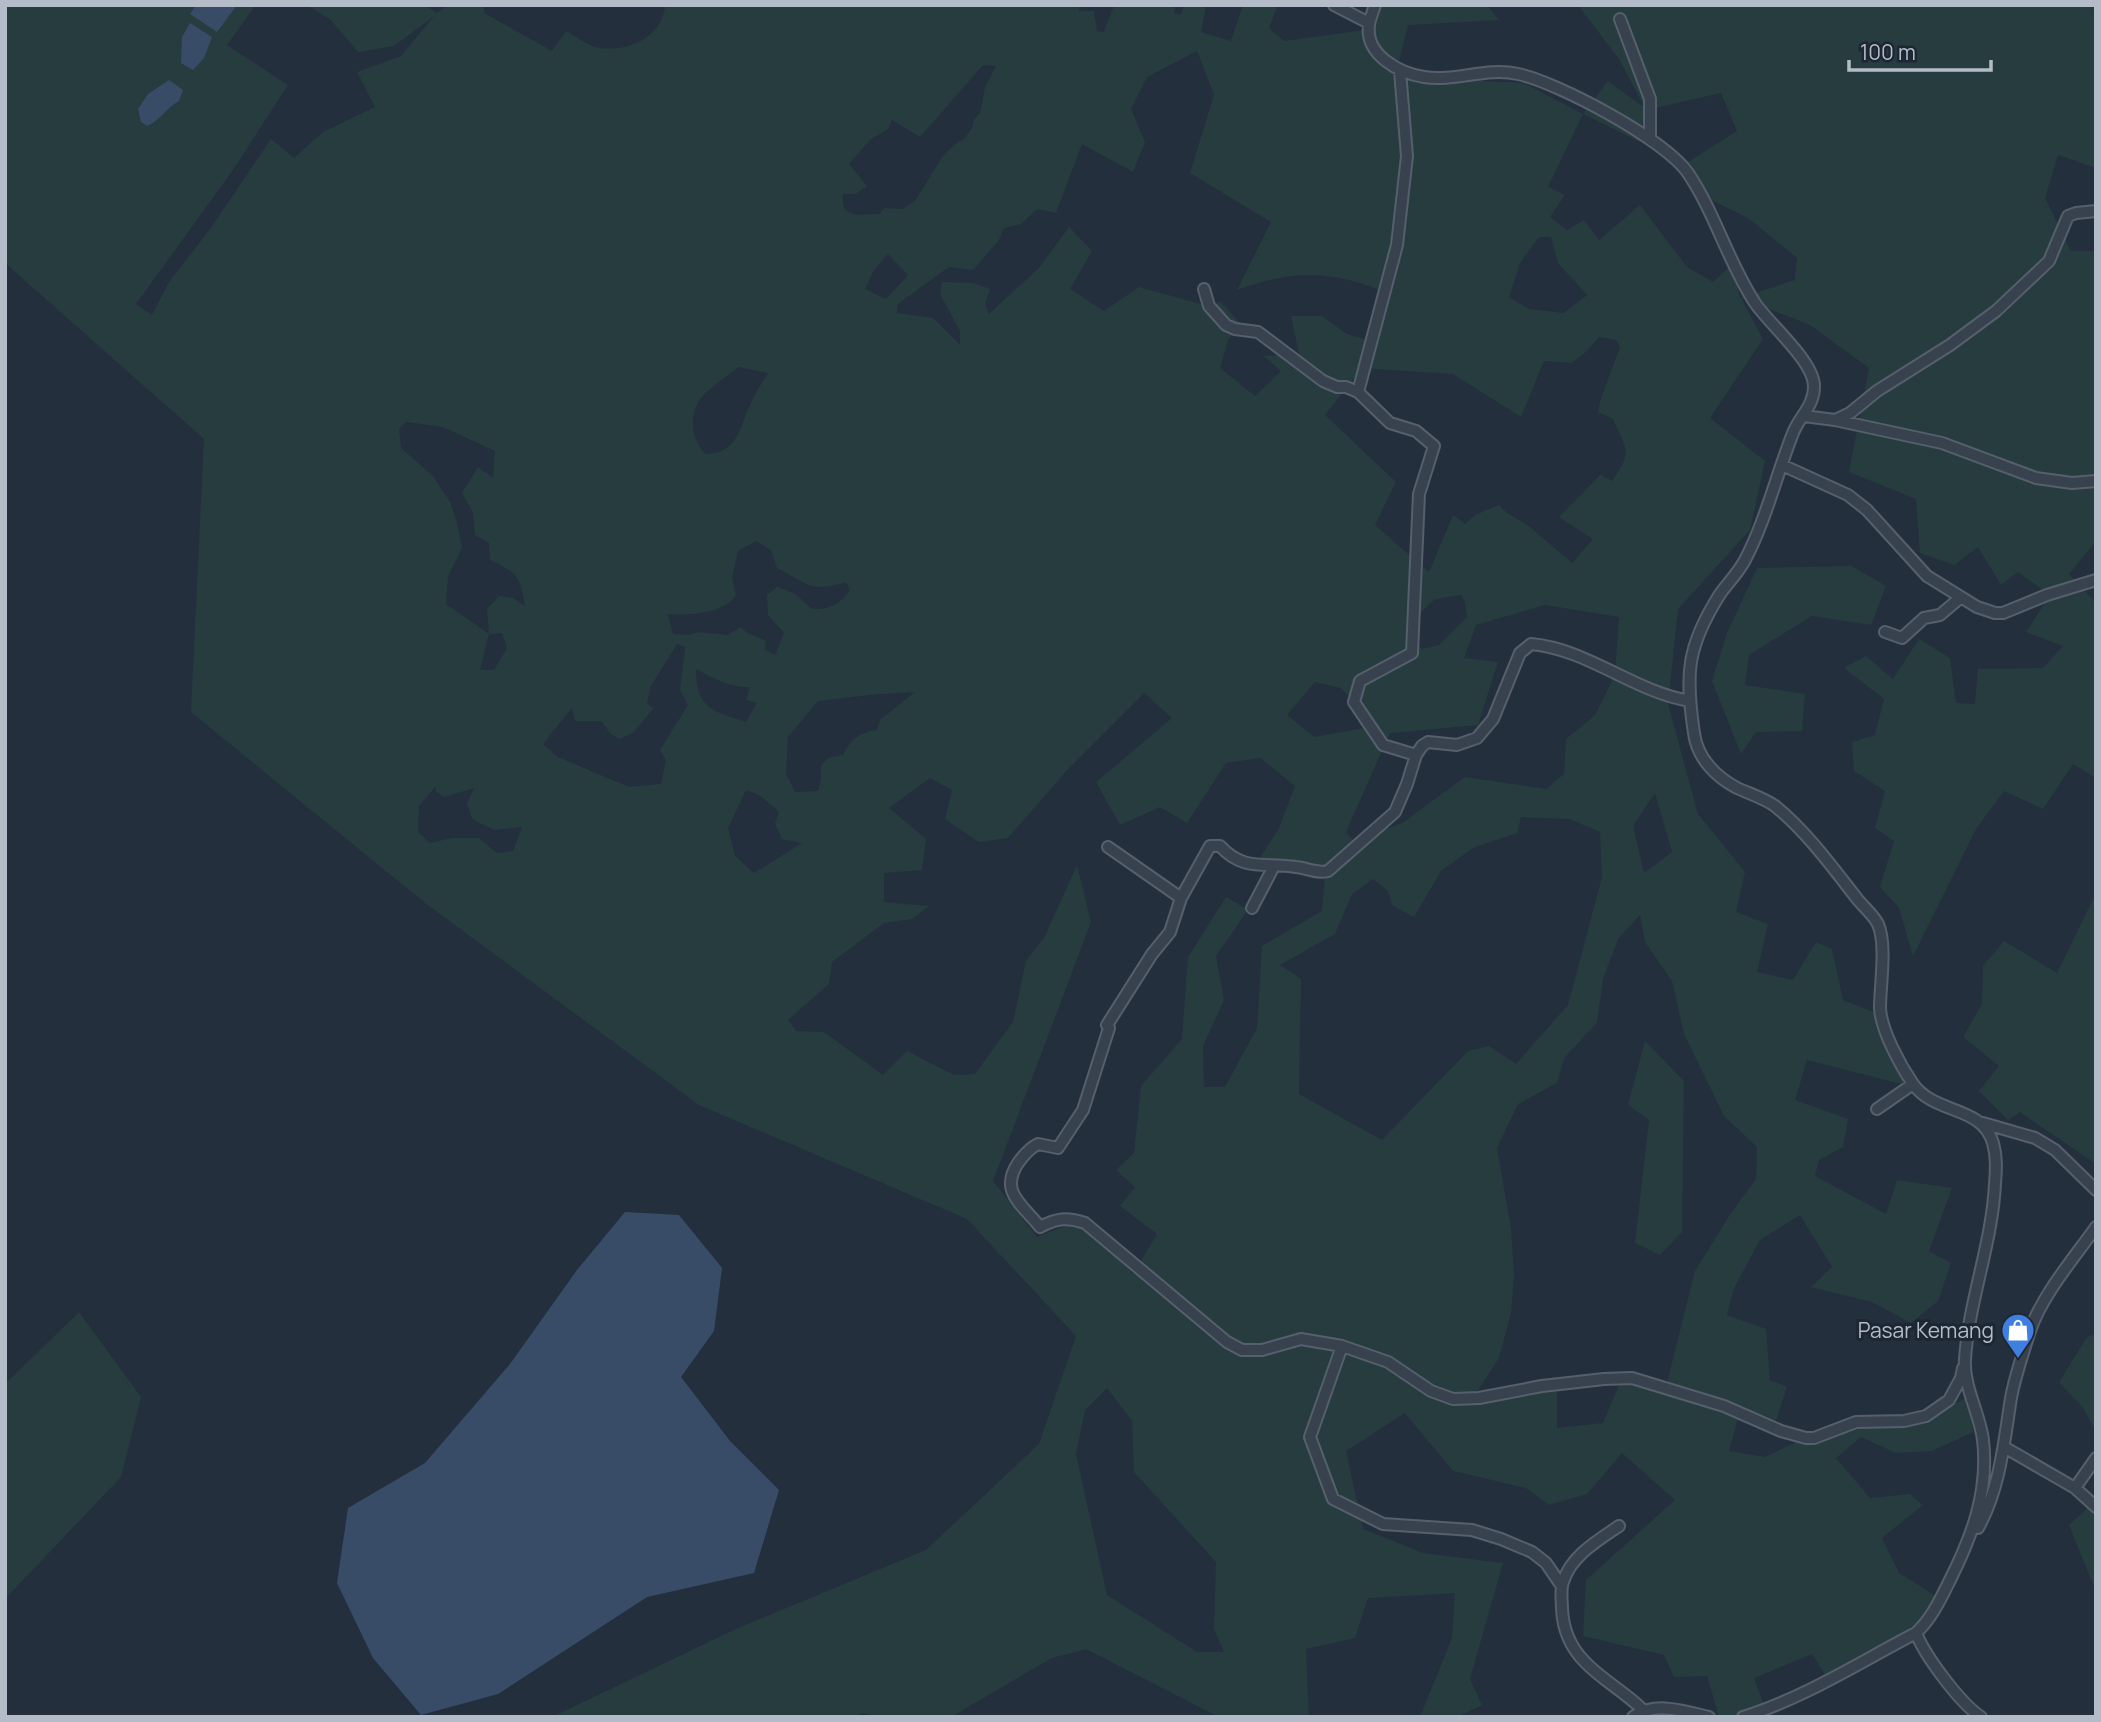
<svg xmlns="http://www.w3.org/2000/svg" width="2101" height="1722" font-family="Manrope,sans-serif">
<rect width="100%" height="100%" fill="#242f3e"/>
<!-- green -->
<path fill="#263c3f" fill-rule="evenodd" d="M5 5H256L227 45 288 85 233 170 136 304 152 315 169 282 210 229 271 139 294 158 323 132 375 107 357 72 401 56 434 16 394 46 358 52 330 19 306 5H425L437 13 448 5H484V13L552 51 566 31C575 36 585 44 595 47 625 54 663 38 665 5H1080L1079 11H1094L1097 31 1104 32 1114 5H1175L1174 13 1181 15 1184 5H1206L1201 32 1231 41 1243 5H1278L1269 28 1284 41 1365 30 1377 5H1487L1499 20 1408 25 1395 77 1524 83 1583 114 1608 81 1645 108 1619 59 1578 5H2092L2096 14V168L2058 155 2045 198 2071 251H2096V541L2069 574 2096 603V778L2073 764 2043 809 2004 791 1976 829 1913 956 1899 908 1880 887 1894 841 1875 828 1885 791 1854 771 1852 742 1875 735 1884 699 1844 668 1866 656 1893 679 1919 639 1950 658 1956 703 1975 704 1978 669 2043 668 2063 646 2026 632 2050 595 2018 572 2001 585 1978 547 1954 565 1920 553 1916 499 1849 472 1869 368 1810 325 1741 298 1763 339 1710 418 1765 461 1750 530 1678 609 1668 704 1698 814 1745 872 1736 912 1768 924 1757 972 1793 980 1816 942 1832 949 1843 1000 1876 1013 1909 1086 1807 1060 1795 1100 1848 1119 1843 1147 1819 1160 1815 1176 1886 1214 1897 1180 1952 1188 1929 1251 1951 1263 1938 1301 1911 1323 1872 1302 1811 1287 1832 1267 1800 1215 1760 1240 1734 1288 1727 1315 1766 1329 1770 1380 1787 1387 1774 1426 1738 1418 1729 1451 1765 1457 1854 1415 1895 1425 1935 1414 1968 1397 1973 1432 1932 1451 1896 1453 1861 1437 1836 1458 1870 1498 1910 1494 1923 1505 1882 1538 1899 1573 1942 1600 1930 1620 1829 1681 1812 1654 1754 1678 1767 1713 1757 1717H1719L1707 1676 1674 1677 1664 1655 1583 1636 1586 1580 1675 1500 1622 1453 1587 1494 1549 1505 1526 1488 1453 1471 1405 1413 1346 1451 1363 1529 1423 1553 1503 1563 1470 1679 1482 1705 1457 1717H1420L1452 1638 1455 1593 1368 1598 1355 1638 1306 1649 1309 1717H1219L1086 1649 1052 1658 951 1717H882L863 1713 854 1717H552L736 1629 926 1550 1039 1444 1076 1336 967 1219 699 1105 425 903 191 712 204 439 5 263ZM1197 51 1214 95 1190 173 1271 222 1237 290C1296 269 1330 270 1388 293L1367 340 1347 334 1322 316H1291L1299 354 1264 356 1281 371 1255 396 1220 368 1228 340 1241 324 1220 301 1211 307 1139 287 1104 311 1070 289 1092 251 1069 227 1039 268 989 314 985 304 990 289 973 283 942 282 940 294 960 331V345L933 318 897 313 898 304 949 267 973 270 999 240 1004 228 1021 224 1037 209 1056 213 1082 144 1133 172 1145 142 1131 109 1147 77ZM983 65 996 66 985 87 980 113 974 119 972 128 964 139 955 144 943 156 915 201 903 209 885 208 879 214C860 214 840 220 843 194H856L867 186 849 164 871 139 888 129 892 120 920 137ZM1721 93 1737 131 1676 170 1697 193 1748 218 1797 258 1795 280 1740 298 1733 264 1713 282 1687 267 1640 205 1599 240 1584 220 1567 230 1550 217 1565 195 1548 187 1583 114 1638 141 1646 110ZM1539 237H1551L1558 263 1587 295 1564 313 1529 309 1509 297 1520 263ZM888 254 908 275 886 299 865 289 874 270ZM1599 337 1616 340 1620 347 1601 398 1598 412 1613 419C1627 451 1633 451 1612 481L1600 475 1559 517 1593 539 1572 563 1529 526 1507 513 1499 505 1475 515 1465 524 1453 515 1429 572 1375 525 1396 482 1325 415 1362 368 1453 374 1521 417 1544 361 1572 363 1586 352ZM738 367 768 373C762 383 755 392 751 403 739 427 739 453 706 454 692 441 688 419 699 401 705 391 728 376 738 367ZM406 422 443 427 495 451 493 478 478 467 462 493 473 513 475 535 489 543 490 560C518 573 520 576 525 606L513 598 499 596 487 609 489 634 446 604 448 576 462 548 457 523 450 502 433 476 401 448 399 429ZM756 541 771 550 777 568C809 584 809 593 846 582L850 590C842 604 827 610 812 609L794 593 777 587 767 595 768 615 784 633 775 655 765 650 766 641 746 632 741 627 728 635 697 632 689 635 673 634 668 614C692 615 718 615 736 596L732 577 738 551ZM1461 595 1465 602 1467 617 1439 645 1422 649 1413 640 1415 618 1435 599ZM1545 605 1619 617 1615 675 1595 715 1566 739 1564 774 1546 789 1465 777 1402 823 1354 841 1346 832 1390 733 1478 725 1498 662 1464 658 1476 625ZM502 633 507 648 494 670H480L489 634ZM677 644 685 647 680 690 688 705 660 750 666 760 661 784 629 787 558 757 543 744 572 708 575 721H601L611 734 619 739 633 733 653 709 647 703 651 686ZM696 669C713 678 729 688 750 687L746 700 757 703 746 722C713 711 696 709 696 669ZM1315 682 1341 688 1362 710 1364 728 1314 737 1287 715ZM915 692 880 720 877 730C859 733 851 739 843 755L828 758 821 765V779L818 791 795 792 786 774 788 737 818 701 879 694ZM1144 693 1172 718 1096 782 1120 825 1160 807 1187 823 1226 763 1260 758 1295 786 1279 828 1258 861 1325 873 1322 911 1262 946 1257 1028 1225 1087H1204L1203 1046 1224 1000 1216 956 1248 910 1226 897 1188 957 1182 1039 1141 1086 1134 1153 1116 1170 1135 1187 1120 1206 1157 1234 1133 1274 1080 1220 1037 1237 993 1181 1091 922 1077 865 1044 938 1026 961 1013 1022 975 1074 954 1075 907 1051 883 1075 824 1032 796 1031 788 1020 829 984 832 962 884 923 912 919 929 906 884 902V873L922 870 926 839 889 808 930 778 952 790 945 819 979 842 1008 838 1068 769ZM436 786V792L445 797 474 788 467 803 472 819 494 830 522 827 513 851 497 853 479 838H452L430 843 418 832 419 806ZM746 790 759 795 779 812 775 824 782 839 802 843 754 873 735 856 728 828ZM1655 793 1672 852 1644 873 1633 826ZM1521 817 1569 819 1600 832 1602 877 1568 1005 1516 1064 1489 1046 1468 1051 1382 1140 1299 1094 1301 979 1280 965 1335 934 1352 894 1373 879 1388 891 1392 905 1414 917 1441 871 1473 848 1517 833ZM1640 915 1645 942 1672 981 1684 1034 1724 1116 1757 1147 1756 1179 1731 1213 1695 1271 1666 1387 1622 1378 1603 1423 1557 1428V1383L1473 1398 1499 1358 1511 1313 1514 1274 1511 1228 1497 1148 1518 1104 1557 1083 1564 1058 1597 1023 1603 979 1618 939ZM1107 1388 1132 1421 1134 1472 1216 1562 1214 1629 1224 1652H1197L1107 1595 1076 1454 1085 1410Z
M1851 566 1886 586 1871 625 1812 616 1749 655 1745 685 1805 694 1802 731 1756 732 1741 754 1712 681 1727 633 1757 568Z
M2096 893V1164L2020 1112 2008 1120 1979 1091 1999 1066 1963 1037 1982 1004 1983 966 2004 941 2057 973Z
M1645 1041 1684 1081 1682 1232 1660 1255 1635 1243 1649 1120 1628 1105Z
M79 1312 141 1397 121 1477 5 1599V1384Z
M2096 1334V1431L2083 1408 2059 1382 2087 1337Z
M2096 1501V1592L2069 1525Z"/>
<!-- water -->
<path fill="#394c67" d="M196 5H237L217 32 190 14Z
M190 23 212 37 204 58 193 70 181 63 182 37Z
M169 80 183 90 179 101C166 108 161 120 147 126L141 122 138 109 148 94Z
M625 1212 679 1215 722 1268 714 1331 681 1377 730 1441 779 1490 754 1573 647 1597 498 1694 421 1715 373 1658 337 1583 348 1508 425 1463 510 1364 577 1270Z"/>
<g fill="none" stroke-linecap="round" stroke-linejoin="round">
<defs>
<path id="street" d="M1334 5 1369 23
M1375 5C1374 8 1369 22 1369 25 1365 55 1399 73 1424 77 1455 82 1486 67 1518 74 1559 83 1664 139 1688 173 1715 213 1728 262 1755 303 1769 324 1815 362 1814 387 1814 406 1799 417 1793 433 1776 476 1766 520 1745 560 1738 573 1728 583 1720 594 1687 646 1685 673 1694 733 1697 758 1716 777 1737 788 1750 794 1764 798 1775 806 1807 832 1833 868 1858 900 1864 907 1874 916 1878 924 1887 945 1880 985 1880 1008 1881 1030 1900 1065 1913 1084 1935 1115 1982 1105 1993 1143 1997 1157 1996 1170 1995 1184 1992 1244 1969 1300 1965 1359 1963 1386 1980 1414 1983 1440 1989 1492 1972 1536 1950 1580 1940 1600 1932 1618 1916 1633 1860 1662 1804 1698 1743 1717
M1620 19 1650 99V138
M1204 289 1209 306 1226 325 1235 329 1258 332 1323 381 1337 387H1346L1358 392 1390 423 1416 431 1434 446 1419 494 1412 653 1360 681 1354 702 1383 745 1416 755
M1358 392 1397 245 1407 156 1400 71
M1804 416 1835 420 1850 413 1877 391 1950 345 1996 311 2049 261 2068 216 2076 213 2096 211
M1835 420 1942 443 2036 478 2072 483 2096 481
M1782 465 1848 495 1867 510 1927 576 1977 607 1995 613H2003L2047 595 2096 580
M1885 632 1902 638 1924 618 1940 615 1960 598
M1690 701C1634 692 1588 649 1531 644L1520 653 1493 719 1477 738 1457 745 1428 742 1422 746 1416 755 1407 784 1395 812 1328 871C1317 874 1307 868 1296 867 1264 862 1244 872 1220 846H1210L1181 898 1170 932 1152 954 1107 1025 1109 1028 1083 1110 1058 1148 1038 1144C1030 1148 1023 1156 1018 1163 999 1192 1022 1204 1040 1227 1057 1218 1067 1217 1085 1223L1227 1342 1242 1350H1262L1301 1339 1342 1346 1388 1362 1431 1391 1453 1399 1479 1398 1542 1386 1604 1379 1632 1378 1724 1406 1781 1431 1806 1438H1814L1856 1422 1904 1421 1926 1416 1949 1400 1961 1378 1963 1368
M1108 847 1181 898
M1252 908 1274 866
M1877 1109 1913 1084
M1983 1123 2035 1138 2055 1150 2096 1190
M1342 1346 1310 1437 1333 1499 1383 1524 1472 1530 1501 1539 1532 1552 1546 1563 1561 1585
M2004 1447 2075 1488 2096 1507
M2075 1488 2096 1458
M1619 1526C1597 1541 1571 1556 1563 1582 1560 1590 1562 1601 1562 1609 1563 1630 1570 1647 1585 1662 1602 1680 1625 1692 1643 1710
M1978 1528C2000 1489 2004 1442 2011 1398 2015 1376 2023 1353 2030 1331 2042 1295 2074 1258 2096 1227
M1916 1633C1925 1656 1960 1703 1981 1717
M1633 1717C1655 1701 1684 1711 1709 1717"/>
</defs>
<!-- street casing -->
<use href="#street" stroke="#565f6c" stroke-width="14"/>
<!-- street -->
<use href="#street" stroke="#38414e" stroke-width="10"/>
</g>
<!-- icons -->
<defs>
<symbol id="shop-pin" viewBox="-11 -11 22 30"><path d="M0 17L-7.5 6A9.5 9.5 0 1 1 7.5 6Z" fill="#3f7fe0" stroke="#1d2633"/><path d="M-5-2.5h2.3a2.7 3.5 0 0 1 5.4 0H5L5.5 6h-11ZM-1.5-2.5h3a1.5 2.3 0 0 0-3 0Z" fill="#fff"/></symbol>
</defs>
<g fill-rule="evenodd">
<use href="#shop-pin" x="1999" y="1311" width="38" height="52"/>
</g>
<g text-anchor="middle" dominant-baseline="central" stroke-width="6" stroke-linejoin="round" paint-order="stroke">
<!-- poi labels -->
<g font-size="21" fill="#b4bcc9" stroke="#1d2633" text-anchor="end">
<text x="1994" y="1330">Pasar Kemang</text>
</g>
</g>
<!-- border -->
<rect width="2101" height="1722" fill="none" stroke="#b4bcc9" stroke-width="14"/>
<!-- scale -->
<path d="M1849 60v10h142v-10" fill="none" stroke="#b4bcc9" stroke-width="3.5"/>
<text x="1860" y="60" font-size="21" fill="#b4bcc9" stroke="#1d2633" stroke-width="5" paint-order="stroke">100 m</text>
</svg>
